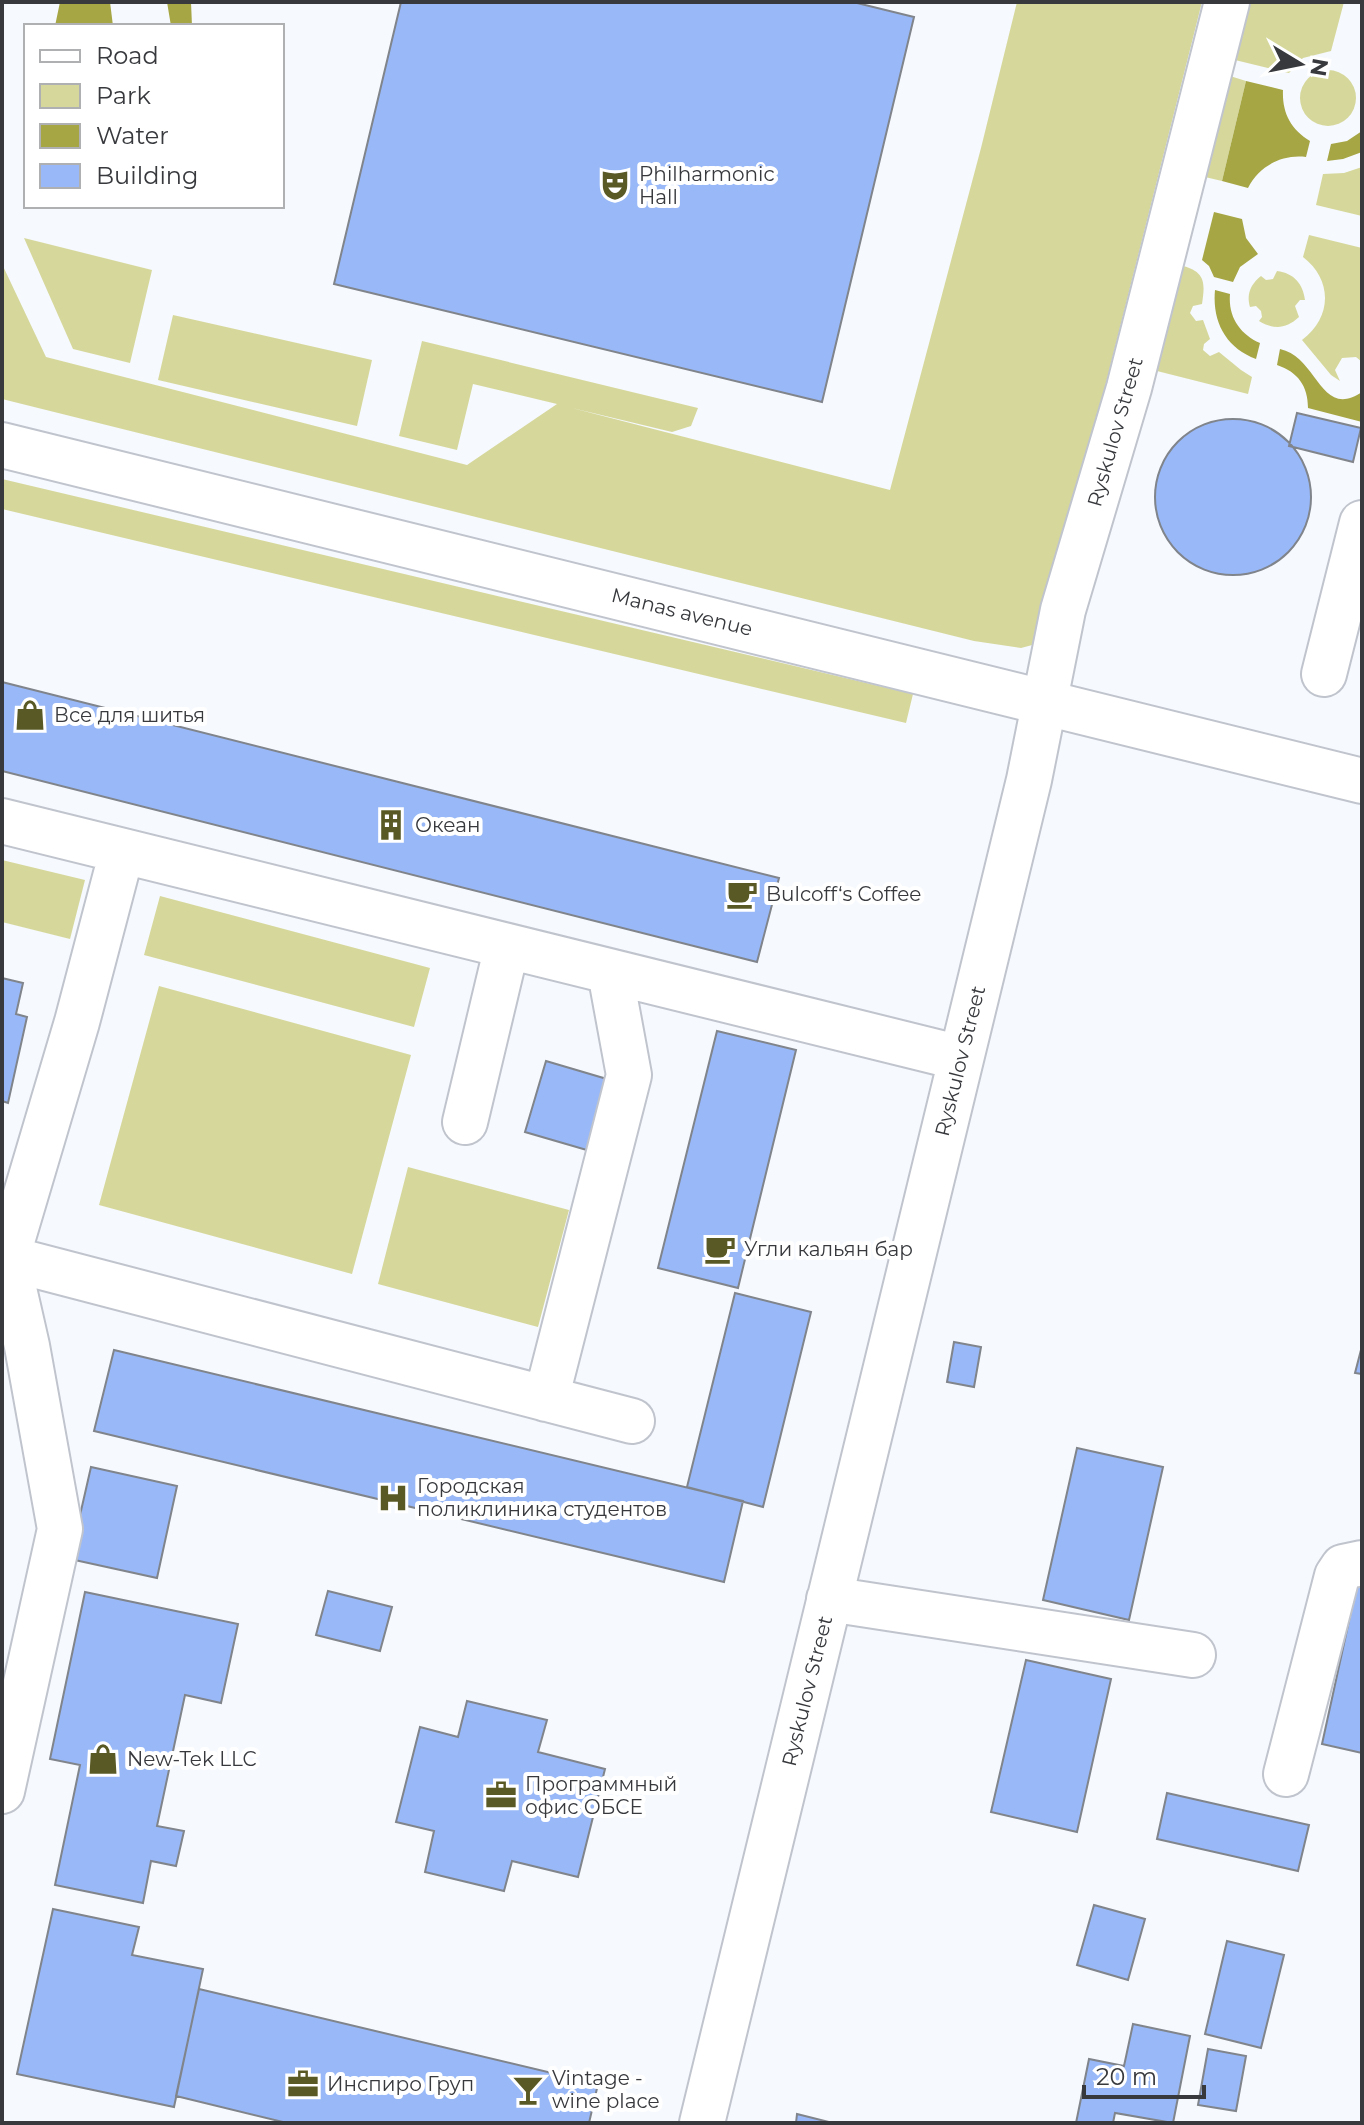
<svg xmlns="http://www.w3.org/2000/svg" width="1364" height="2125" font-family="Montserrat,sans-serif">
<rect width="100%" height="100%" fill="#f6f9fe"/>
<!-- green -->
<path fill="#d6d89b" d="M1017 2H1202L1106 383 1054 608 1036 644 1021 648 974 641 2 399V264L46 357 467 465 557 404 473 384 457 450 399 436 422 341 698 408 691 426 672 432 572 408 890 490 981 148Z
M1249 2H1344L1331 51 1303 58 1289 73 1235 60Z
M1300 98a28 28 0 1 1 56 0a28 28 0 1 1-56 0Z
M1230 76 1246 81 1222 181 1205 177Z
M1362 167V216L1316 205 1323 174 1344 173Z
M1309 235 1362 248V362L1356 357 1342 358 1335 370 1340 381 1331 375 1302 340C1332 318 1333 280 1303 257Z
M24 238 152 270 130 363 73 349Z
M1183 266C1206 272 1205 284 1202 304L1193 306 1190 313 1196 321 1203 320 1210 339 1204 344 1203 350 1210 356 1219 352 1241 370 1252 377 1248 394 1157 371Z
M1277 271C1294 273 1303 284 1305 300H1300L1295 306 1299 317C1286 329 1274 330 1259 321L1262 317 1261 311 1256 306 1250 307C1246 294 1251 284 1261 276L1266 280 1273 279Z
M173 315 372 360 357 426 158 380Z
M2 479 913 694 906 723 2 509Z
M2 860 85 880 70 939 2 922Z
M160 896 430 968 414 1027 144 955Z
M159 986 411 1055 352 1274 99 1205Z
M408 1167 569 1210 538 1327 378 1284Z"/>
<!-- water -->
<path fill="#a6a644" d="M60 2H110L113 26H55Z
M167 2H191L192 26H171Z
M1246 81 1283 90C1282 112 1290 129 1310 141L1306 157C1282 154 1259 166 1248 188L1222 181Z
M1362 131V152L1343 159 1327 161 1331 144 1347 141Z
M1214 212 1242 219 1246 238 1258 254 1240 267 1233 282 1214 277 1209 266 1202 260Z
M1215 290 1230 294C1228 317 1240 334 1260 343L1256 359C1226 348 1212 322 1215 290Z
M1280 349C1318 357 1320 420 1362 392V422L1308 408C1308 386 1298 372 1277 365Z"/>
<!-- building -->
<path fill="#98b8f7" stroke="#80848b" stroke-width="2" d="M401 2H853L914 17 822 402 334 284Z
M1297 413 1361 428 1353 462 1289 446Z
M1155 497a78 78 0 1 1 156 0a78 78 0 1 1-156 0Z
M2 682 779 878 757 962 2 771Z
M2 978 23 983 16 1014 27 1017 8 1103 2 1101Z
M717 1031 796 1050 738 1288 658 1268Z
M546 1061 617 1082 597 1153 525 1132Z
M735 1293 811 1312 763 1507 687 1487Z
M954 1342 981 1347 974 1387 947 1382Z
M1362 1346V1374L1355 1373Z
M114 1350 743 1501 724 1582 94 1431Z
M1077 1448 1163 1467 1129 1620 1043 1600Z
M91 1467 177 1486 157 1578 70 1559Z
M1359 1575 1362 1576V1753L1322 1744Z
M328 1591 392 1607 380 1651 316 1635Z
M85 1592 238 1624 221 1703 185 1695 157 1826 184 1831 176 1866 151 1861 143 1903 55 1885 80 1765 50 1759Z
M1026 1660 1111 1679 1077 1832 991 1812Z
M467 1701 547 1720 538 1752 605 1769 578 1877 512 1861 504 1891 425 1872 434 1831 396 1822 420 1727 458 1737Z
M1167 1793 1309 1825 1298 1871 1157 1839Z
M1094 1905 1145 1919 1128 1980 1077 1965Z
M53 1909 139 1927 132 1955 203 1969 174 2107 17 2074Z
M1227 1941 1284 1955 1261 2048 1205 2034Z
M199 1989 598 2084 589 2123H287L176 2096Z
M1133 2024 1190 2036 1173 2123 1115 2113 1113 2123H1076L1089 2059 1124 2066Z
M1208 2049 1246 2056 1236 2111 1198 2105Z
M797 2114 829 2122V2123H796Z"/>
<g fill="none" stroke-linecap="round" stroke-linejoin="round">
<defs>
<path id="minor" d="M1324 674 1362 523
M2 821 961 1058
M465 1122 507 946
M7 1258 632 1421
M546 1399 629 1075 610 972
M829 1599 1193 1655
M1286 1774 1337 1576 1343 1567 1362 1563
M2 1791 60 1529 27 1346 7 1258 77 1022 122 851
M702 2123 1029 780 1063 610 1129 388 1227 2"/>
<path id="major" d="M2 445 1362 781"/>
</defs>
<!-- minor casing -->
<use href="#minor" stroke="#c0c4cd" stroke-width="48"/>
<!-- major casing -->
<use href="#major" stroke="#c0c4cd" stroke-width="48"/>
<!-- minor -->
<use href="#minor" stroke="#fff" stroke-width="44"/>
<!-- major -->
<use href="#major" stroke="#fff" stroke-width="44"/>
</g>
<!-- icons -->
<defs>
<symbol id="theatre-bare" viewBox="-9 -9 18 18"><path d="M-5-5.5Q0-4 5-5.5V0Q5 5 0 6Q-5 5-5 0ZM-3.3-2.5H-1v1.5H-3.3ZM1-2.5H3.3v1.5H1ZM-2.8 1Q0 5.5 2.8 1Z" fill="#595926" stroke="#fff" stroke-width="2.5" paint-order="stroke"/></symbol>
<symbol id="shop-bare" viewBox="-9 -9 18 18"><path d="M-5-2.5h2.3a2.7 3.5 0 0 1 5.4 0H5L5.5 6h-11ZM-1.5-2.5h3a1.5 2.3 0 0 0-3 0Z" fill="#595926" stroke="#fff" stroke-width="2.5" paint-order="stroke"/></symbol>
<symbol id="building-bare" viewBox="-9 -9 18 18"><path d="M-4-6H4V6H1V3H-1V6H-4ZM-2.5-4.3h1.7v1.8h-1.7ZM.8-4.3h1.7v1.8H.8ZM-2.5-1h1.7V.8h-1.7ZM.8-1h1.7V.8H.8Z" fill="#595926" stroke="#fff" stroke-width="2.5" paint-order="stroke"/></symbol>
<symbol id="cafe-bare" viewBox="-9 -9 18 18"><path d="M-5.5-4.5H6V0H3Q3 3.5 0 3.5H-2.5Q-5.5 3.5-5.5 0ZM3-3.2v2h1.7v-2ZM-6 4.5H4V6H-6Z" fill="#595926" stroke="#fff" stroke-width="2.5" paint-order="stroke"/></symbol>
<symbol id="hospital-bare" viewBox="-9 -9 18 18"><path d="M-5-5h3v3.5h4V-5h3V5h-3V1.5h-4V5h-3Z" fill="#595926" stroke="#fff" stroke-width="2.5" paint-order="stroke"/></symbol>
<symbol id="office-bare" viewBox="-9 -9 18 18"><path d="M-6-3h4V-5.5h4V-3h4V5H-6ZM-1-4.5V-3h2v-1.5ZM-6 0V1H6V0Z" fill="#595926" stroke="#fff" stroke-width="2.5" paint-order="stroke"/></symbol>
<symbol id="bar-bare" viewBox="-9 -9 18 18"><path d="M-6-5H6L.8 .8V4.5H3.5V6h-7V4.5H-.8V.8Z" fill="#595926" stroke="#fff" stroke-width="2.5" paint-order="stroke"/></symbol>
</defs>
<g fill-rule="evenodd">
<use href="#theatre-bare" x="593" y="163" width="44" height="44"/>
<use href="#shop-bare" x="8" y="693" width="44" height="44"/>
<use href="#building-bare" x="369" y="803" width="44" height="44"/>
<use href="#cafe-bare" x="720" y="872" width="44" height="44"/>
<use href="#cafe-bare" x="698" y="1227" width="44" height="44"/>
<use href="#hospital-bare" x="371" y="1476" width="44" height="44"/>
<use href="#shop-bare" x="81" y="1737" width="44" height="44"/>
<use href="#office-bare" x="479" y="1773" width="44" height="44"/>
<use href="#office-bare" x="281" y="2062" width="44" height="44"/>
<use href="#bar-bare" x="506" y="2068" width="44" height="44"/>
</g>
<g text-anchor="middle" dominant-baseline="central" stroke-width="8" stroke-linejoin="round" paint-order="stroke">
<!-- poi labels -->
<g font-size="20" fill="#37393d" stroke="#fff" text-anchor="start">
<text x="639" y="174">Philharmonic<tspan x="639" dy="23">Hall</tspan></text>
<text x="54" y="715">Все для шитья</text>
<text x="415" y="825">Океан</text>
<text x="766" y="894">Bulcoff‘s Coffee</text>
<text x="744" y="1249">Угли кальян бар</text>
<text x="417" y="1486">Городская<tspan x="417" dy="23">поликлиника студентов</tspan></text>
<text x="127" y="1759">New-Tek LLC</text>
<text x="525" y="1784">Программный<tspan x="525" dy="23">офис ОБСЕ</tspan></text>
<text x="552" y="2078">Vintage -<tspan x="552" dy="23">wine place</tspan></text>
<text x="327" y="2084">Инспиро Груп</text>
</g>
<!-- street labels -->
<g font-size="20" fill="#37393d" stroke="#fff">
<text transform="translate(1115 432) rotate(-74)">Ryskulov Street</text>
<text transform="translate(682 612) rotate(14)">Manas avenue</text>
<text transform="translate(960 1061) rotate(-76)">Ryskulov Street</text>
<text transform="translate(807 1691) rotate(-76)">Ryskulov Street</text>
</g>
</g>
<!-- border -->
<rect width="1364" height="2125" fill="none" stroke="#37393d" stroke-width="8"/>
<!-- legend -->
<rect x="24" y="24" width="260" height="184" fill="#ffffff" stroke="#afb0b1" stroke-width="2"/>
<rect x="40" y="50" width="40" height="12" fill="#ffffff" stroke="#afb0b1" stroke-width="2"/>
<text x="96" y="64" font-size="24" fill="#37393d">Road</text>
<rect x="40" y="84" width="40" height="24" fill="#d6d89b" stroke="#afb0b1" stroke-width="2"/>
<text x="96" y="104" font-size="24" fill="#37393d">Park</text>
<rect x="40" y="124" width="40" height="24" fill="#a6a644" stroke="#afb0b1" stroke-width="2"/>
<text x="96" y="144" font-size="24" fill="#37393d">Water</text>
<rect x="40" y="164" width="40" height="24" fill="#98b8f7" stroke="#afb0b1" stroke-width="2"/>
<text x="96" y="184" font-size="24" fill="#37393d">Building</text>
<!-- north arrow -->
<g transform="translate(1300 64) rotate(100)" stroke="#ffffff" stroke-width="6" paint-order="stroke">
<path d="M0-6L14 30L0 20L-14 30Z" fill="#37393d"/>
<text y="-12" font-size="22" font-weight="bold" text-anchor="middle" fill="#37393d">N</text>
</g>
<!-- scale -->
<path d="M1084 2085v12h120v-12" fill="none" stroke="#37393d" stroke-width="4"/>
<text x="1096" y="2085" font-size="24" fill="#37393d" stroke="#ffffff" stroke-width="6" paint-order="stroke">20 m</text>
</svg>
